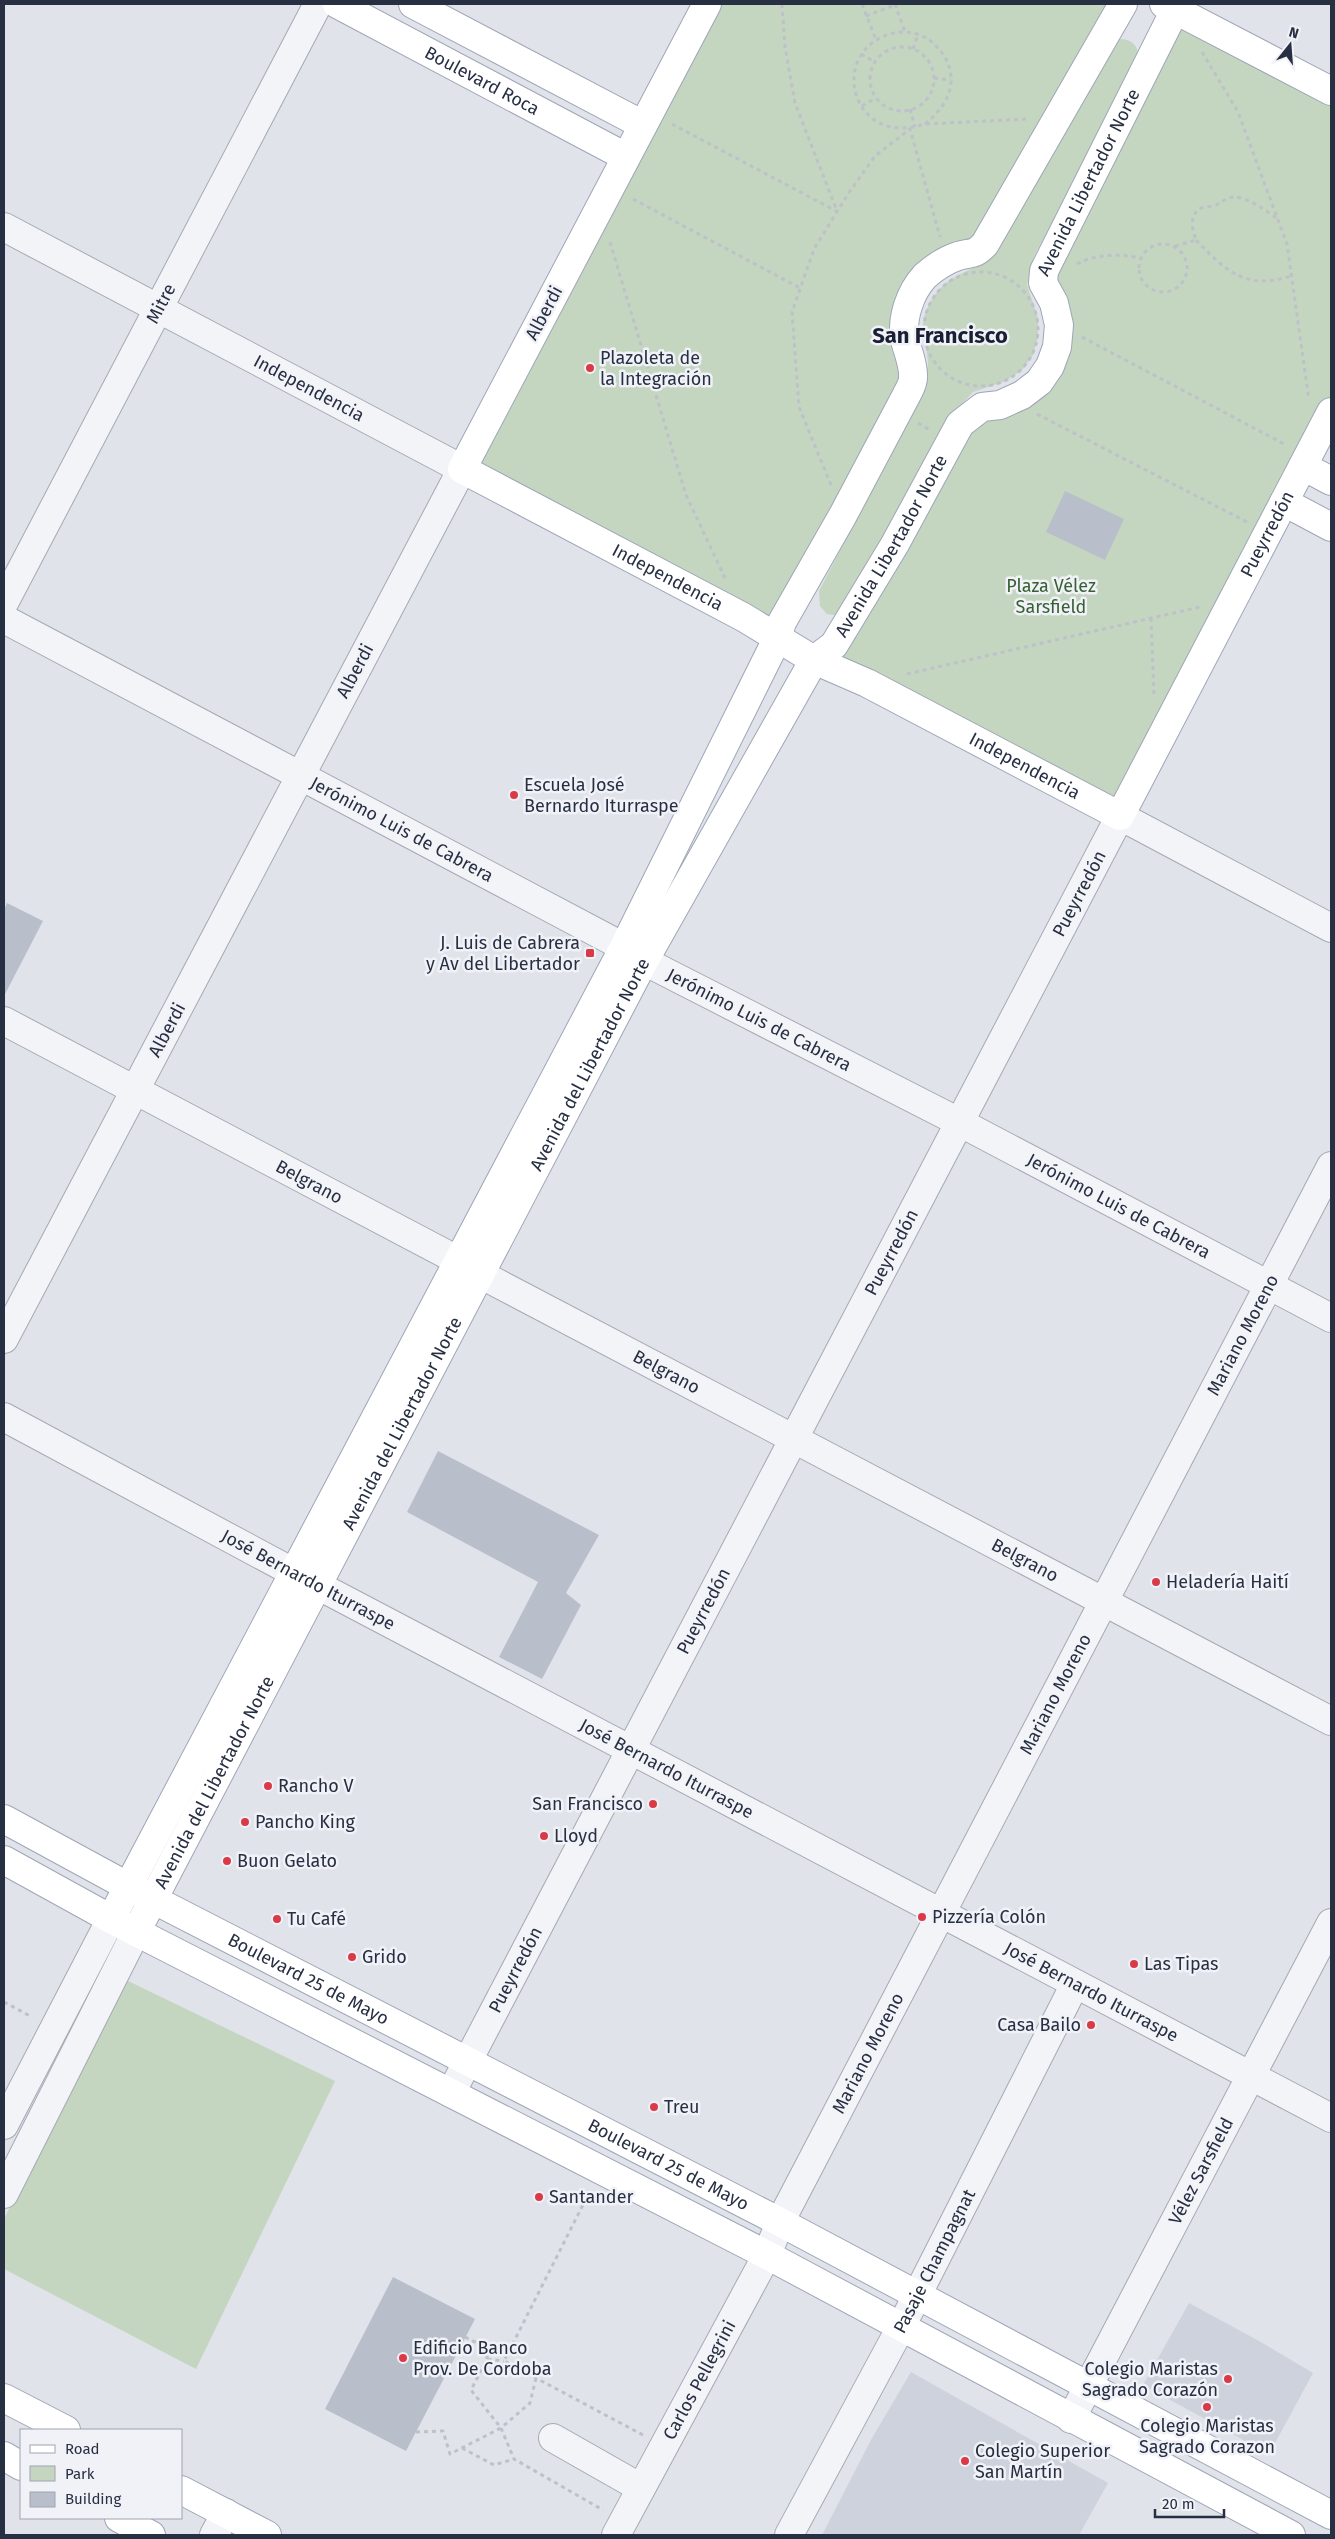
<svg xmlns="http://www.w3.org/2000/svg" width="1335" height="2539" font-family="'Fira Sans',sans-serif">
<rect width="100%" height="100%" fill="#e0e3ea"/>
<!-- built -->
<path fill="#ced2dc" d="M1189 2303 1259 2341 1313 2373 1269 2454 1143 2385Z
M911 2372 1108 2483 1079 2535H822L872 2438Z"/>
<!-- green -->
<path fill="#c4d5c0" d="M707 4H1123L985 244 924 278 912 362 777 639 462 469Z
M1176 10 1331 91V412L1120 816 838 669 834 644 960 424 1050 366 1043 283Z
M1119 39C1137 39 1141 52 1137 67L1034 256 1027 285 1038 318V337L1033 355 1022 370 1006 381 973 392 952 415 840 616 827 614 820 606 819 591 919 398C922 387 927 376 928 364 928 354 925 344 923 334 921 314 932 295 946 283 956 275 969 271 980 263L1114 41Z
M124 1979 335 2081 196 2369 4 2269V2219Z"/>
<!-- building -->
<path fill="#b9bfca" d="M1065 491 1124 519 1105 560 1046 532Z
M7 903 43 921 4 996V910Z
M438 1451 599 1535 566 1593 581 1605 542 1679 499 1657 538 1582 407 1512Z
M393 2277 475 2319 406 2451 325 2409Z"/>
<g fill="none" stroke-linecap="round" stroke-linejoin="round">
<defs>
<g id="minor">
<path id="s1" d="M4 227 462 469 4 1339"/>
<path id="s2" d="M4 603 318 4"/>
<path id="s3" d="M4 619 624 947 644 961 959 1122 1331 1318"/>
<path id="s4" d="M4 1021 478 1271 480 1274 1331 1721"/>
<path id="s5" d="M4 1417 317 1585 1331 2118"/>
<path id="s6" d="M451 2093 1120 816 1331 928"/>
<path d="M4 2125 111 1919"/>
<path d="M4 2194 136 1932"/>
<path id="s7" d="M1071 2419 1331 1923"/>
<path d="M553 2438 641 2488"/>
<path d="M214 2535 226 2513"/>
<path id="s8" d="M616 2535 767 2255 780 2222 1331 1166"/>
<path id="s9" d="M789 2535 901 2327 1075 1984"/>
</g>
<g id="major">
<path id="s10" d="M337 4 626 157"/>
<path d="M413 4 643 125"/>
<path id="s11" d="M707 4 462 469 743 617 814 660 867 683 1120 816 1331 412"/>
<path d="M1164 4 1331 91"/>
<path d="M1303 466 1331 481"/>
<path d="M1284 502 1331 527"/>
<path id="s12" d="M4 1819 129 1887 780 2222 1331 2515"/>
<path d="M4 1860 111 1919 767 2255 1291 2535"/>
<path d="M111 1919 624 947 777 639 782 622 843 515 906 396C909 390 913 384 913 378 914 365 908 353 905 340 901 319 910 292 925 276 934 268 946 260 958 256 971 252 974 256 985 244L1123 4"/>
<path id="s13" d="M136 1932 644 961 814 660 834 645 895 544 960 424 982 407 1000 405 1022 395 1039 382 1050 366 1057 347 1059 325 1054 303 1043 283 1044 271 1178 4"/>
<path d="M4 2398 66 2430"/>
<path d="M4 2456 21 2466"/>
<path d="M181 2490 267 2535"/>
<path d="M119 2518 151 2535"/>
</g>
</defs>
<!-- minor casing -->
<use href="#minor" stroke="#a5a9b5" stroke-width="30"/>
<!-- major casing -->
<use href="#major" stroke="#9ea6b7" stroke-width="30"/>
<!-- path -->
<path stroke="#bec1c9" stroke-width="3" stroke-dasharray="4 4" stroke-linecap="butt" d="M782 4 785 47 795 103 837 211
M862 4 876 40
M895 4 905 32
M866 16 895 5
M870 79a32 32 0 1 1 64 0a32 32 0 1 1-64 0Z
M913 49 918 34
M1202 52 1238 112 1287 244 1309 400
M861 54 875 62
M934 78 951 80
M862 106 876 98
M910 109 915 127
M672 124 836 211
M925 124C954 101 962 70 933 43 924 34 907 30 894 33 826 49 850 149 925 124L1028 119
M633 199 800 288
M1196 240C1226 271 1246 291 1291 276
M610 242 686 495 725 578
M1139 268a24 24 0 1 1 48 0a24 24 0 1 1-48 0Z
M1175 246 1196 240C1192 230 1189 214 1201 208 1205 206 1211 207 1216 205 1225 200 1229 195 1241 198 1255 202 1266 211 1278 219
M1077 264C1094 254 1123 253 1142 259
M924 329a57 57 0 1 1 114 0a57 57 0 1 1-114 0Z
M1082 337 1286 445
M1037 414 1247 522
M918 423 930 430
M831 485 799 407 792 312 814 249 848 194 875 156 910 129 940 237
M1151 618 1154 695
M907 674 1200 607
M4 2002 32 2017
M590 2191 504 2361 643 2435
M465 2337 487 2348V2359
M536 2378 530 2403 501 2428 514 2459 603 2510
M416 2432 443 2431 450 2454 501 2428 471 2390 487 2359 504 2361
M462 2448 494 2465 514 2459"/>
<!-- minor -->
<use href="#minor" stroke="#f3f4f8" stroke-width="28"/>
<!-- major -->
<use href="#major" stroke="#fff" stroke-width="28"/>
</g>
<!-- markers -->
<g fill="#da3a47" stroke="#f0f2f7" stroke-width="2">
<circle cx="590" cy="368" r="5"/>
<circle cx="514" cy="795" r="5"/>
<rect x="585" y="948" width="10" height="10" rx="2.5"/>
<circle cx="1156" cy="1582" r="5"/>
<circle cx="268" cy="1786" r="5"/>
<circle cx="653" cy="1804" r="5"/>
<circle cx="245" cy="1822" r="5"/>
<circle cx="544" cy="1836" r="5"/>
<circle cx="227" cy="1861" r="5"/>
<circle cx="922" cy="1917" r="5"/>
<circle cx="277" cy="1919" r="5"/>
<circle cx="352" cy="1957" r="5"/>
<circle cx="1134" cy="1964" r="5"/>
<circle cx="1091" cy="2025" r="5"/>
<circle cx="654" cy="2107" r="5"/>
<circle cx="539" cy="2197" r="5"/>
<circle cx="403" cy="2358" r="5"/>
<circle cx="1228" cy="2379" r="5"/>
<circle cx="1207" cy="2407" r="5"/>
<circle cx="965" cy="2461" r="5"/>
</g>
<g text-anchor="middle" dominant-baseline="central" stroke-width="5" stroke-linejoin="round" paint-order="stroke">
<!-- street labels -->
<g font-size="18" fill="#272f43" stroke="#f0f2f7">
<text stroke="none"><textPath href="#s10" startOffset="164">Boulevard Roca</textPath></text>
<text stroke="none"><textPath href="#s13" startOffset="2031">Avenida Libertador Norte</textPath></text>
<text stroke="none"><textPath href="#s2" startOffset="338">Mitre</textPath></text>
<text transform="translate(544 313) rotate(-62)">Alberdi</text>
<text stroke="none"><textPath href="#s1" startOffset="345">Independencia</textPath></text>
<text stroke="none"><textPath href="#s11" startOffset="1588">Pueyrredón</textPath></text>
<text stroke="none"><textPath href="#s13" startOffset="1581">Avenida Libertador Norte</textPath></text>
<text stroke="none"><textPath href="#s11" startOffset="758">Independencia</textPath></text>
<text transform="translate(355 671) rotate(-62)">Alberdi</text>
<text stroke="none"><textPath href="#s11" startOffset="1162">Independencia</textPath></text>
<text stroke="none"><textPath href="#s3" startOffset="450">Jerónimo Luis de Cabrera</textPath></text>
<text stroke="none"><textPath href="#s6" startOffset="1354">Pueyrredón</textPath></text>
<text stroke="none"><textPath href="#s3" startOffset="855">Jerónimo Luis de Cabrera</textPath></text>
<text transform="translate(167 1030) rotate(-62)">Alberdi</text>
<text stroke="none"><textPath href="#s13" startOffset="979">Avenida del Libertador Norte</textPath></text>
<text stroke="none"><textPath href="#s4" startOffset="345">Belgrano</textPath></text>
<text stroke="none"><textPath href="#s3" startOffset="1260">Jerónimo Luis de Cabrera</textPath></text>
<text stroke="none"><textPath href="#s6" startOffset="949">Pueyrredón</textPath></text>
<text stroke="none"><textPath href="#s8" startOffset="1354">Mariano Moreno</textPath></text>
<text stroke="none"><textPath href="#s4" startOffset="750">Belgrano</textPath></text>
<text stroke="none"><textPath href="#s13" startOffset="574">Avenida del Libertador Norte</textPath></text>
<text stroke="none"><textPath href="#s4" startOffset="1155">Belgrano</textPath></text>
<text stroke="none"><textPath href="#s5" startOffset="345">José Bernardo Iturraspe</textPath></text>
<text stroke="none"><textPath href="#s6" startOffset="544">Pueyrredón</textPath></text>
<text stroke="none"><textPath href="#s8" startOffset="949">Mariano Moreno</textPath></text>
<text stroke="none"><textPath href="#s5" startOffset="750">José Bernardo Iturraspe</textPath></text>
<text stroke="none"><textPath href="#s13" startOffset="169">Avenida del Libertador Norte</textPath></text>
<text stroke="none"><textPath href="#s6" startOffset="139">Pueyrredón</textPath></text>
<text stroke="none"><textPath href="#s12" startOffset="344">Boulevard 25 de Mayo</textPath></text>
<text stroke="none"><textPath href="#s5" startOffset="1230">José Bernardo Iturraspe</textPath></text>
<text stroke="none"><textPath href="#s8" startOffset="544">Mariano Moreno</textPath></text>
<text stroke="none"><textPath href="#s12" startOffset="749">Boulevard 25 de Mayo</textPath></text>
<text stroke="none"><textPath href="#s7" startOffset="280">Vélez Sarsfield</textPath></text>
<text stroke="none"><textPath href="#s9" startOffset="310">Pasaje Champagnat</textPath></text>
<text stroke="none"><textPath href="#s8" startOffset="176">Carlos Pellegrini</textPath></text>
</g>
<!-- poi labels -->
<g font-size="18" fill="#272f43" stroke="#f0f2f7" text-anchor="start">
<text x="600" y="358">Plazoleta de<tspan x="600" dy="21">la Integración</tspan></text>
<text x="524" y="785">Escuela José<tspan x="524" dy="21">Bernardo Iturraspe</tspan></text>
<text x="580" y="943" text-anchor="end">J. Luis de Cabrera<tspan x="580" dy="21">y Av del Libertador</tspan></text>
<text x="1166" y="1582">Heladería Haití</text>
<text x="278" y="1786">Rancho V</text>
<text x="643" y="1804" text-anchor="end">San Francisco</text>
<text x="255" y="1822">Pancho King</text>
<text x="554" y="1836">Lloyd</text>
<text x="237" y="1861">Buon Gelato</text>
<text x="932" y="1917">Pizzería Colón</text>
<text x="287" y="1919">Tu Café</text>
<text x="362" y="1957">Grido</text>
<text x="1144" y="1964">Las Tipas</text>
<text x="1081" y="2025" text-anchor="end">Casa Bailo</text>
<text x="664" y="2107">Treu</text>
<text x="549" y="2197">Santander</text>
<text x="413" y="2348">Edificio Banco<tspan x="413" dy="21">Prov. De Cordoba</tspan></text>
<text x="1218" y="2369" text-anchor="end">Colegio Maristas<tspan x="1218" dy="21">Sagrado Corazón</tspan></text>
<text x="1207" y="2426" text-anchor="middle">Colegio Maristas<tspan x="1207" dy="21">Sagrado Corazon</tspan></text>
<text x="975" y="2451">Colegio Superior<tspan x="975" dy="21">San Martín</tspan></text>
</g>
<!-- park labels -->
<g font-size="18" fill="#386033" stroke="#f0f2f7">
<text x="1051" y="586">Plaza Vélez<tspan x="1051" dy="21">Sarsfield</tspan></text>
</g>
<!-- district labels -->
<g font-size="22" font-weight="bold" fill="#192034" stroke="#f0f2f7">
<text x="940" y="335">San Francisco</text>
</g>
</g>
<!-- border -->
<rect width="1335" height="2539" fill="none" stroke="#272f43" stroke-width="10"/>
<!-- legend -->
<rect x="20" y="2429" width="162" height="90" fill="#f0f2f7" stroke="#a0a4af"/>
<rect x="30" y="2445" width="25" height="8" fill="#ffffff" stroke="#a0a4af"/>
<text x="65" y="2454" font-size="15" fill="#272f43">Road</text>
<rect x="30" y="2466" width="25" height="15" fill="#c4d5c0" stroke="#a0a4af"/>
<text x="65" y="2479" font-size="15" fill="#272f43">Park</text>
<rect x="30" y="2492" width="25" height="15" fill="#b9bfca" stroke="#a0a4af"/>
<text x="65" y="2504" font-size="15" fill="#272f43">Building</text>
<!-- north arrow -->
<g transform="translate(1290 45) rotate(17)" stroke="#f0f2f7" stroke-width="4" paint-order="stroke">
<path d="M0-4L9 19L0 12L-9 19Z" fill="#272f43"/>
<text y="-8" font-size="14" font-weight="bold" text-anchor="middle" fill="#272f43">N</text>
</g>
<!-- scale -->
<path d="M1155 2509v8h69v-8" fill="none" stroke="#272f43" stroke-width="2.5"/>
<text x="1162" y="2509" font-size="15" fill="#272f43" stroke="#f0f2f7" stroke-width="4" paint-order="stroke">20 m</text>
</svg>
